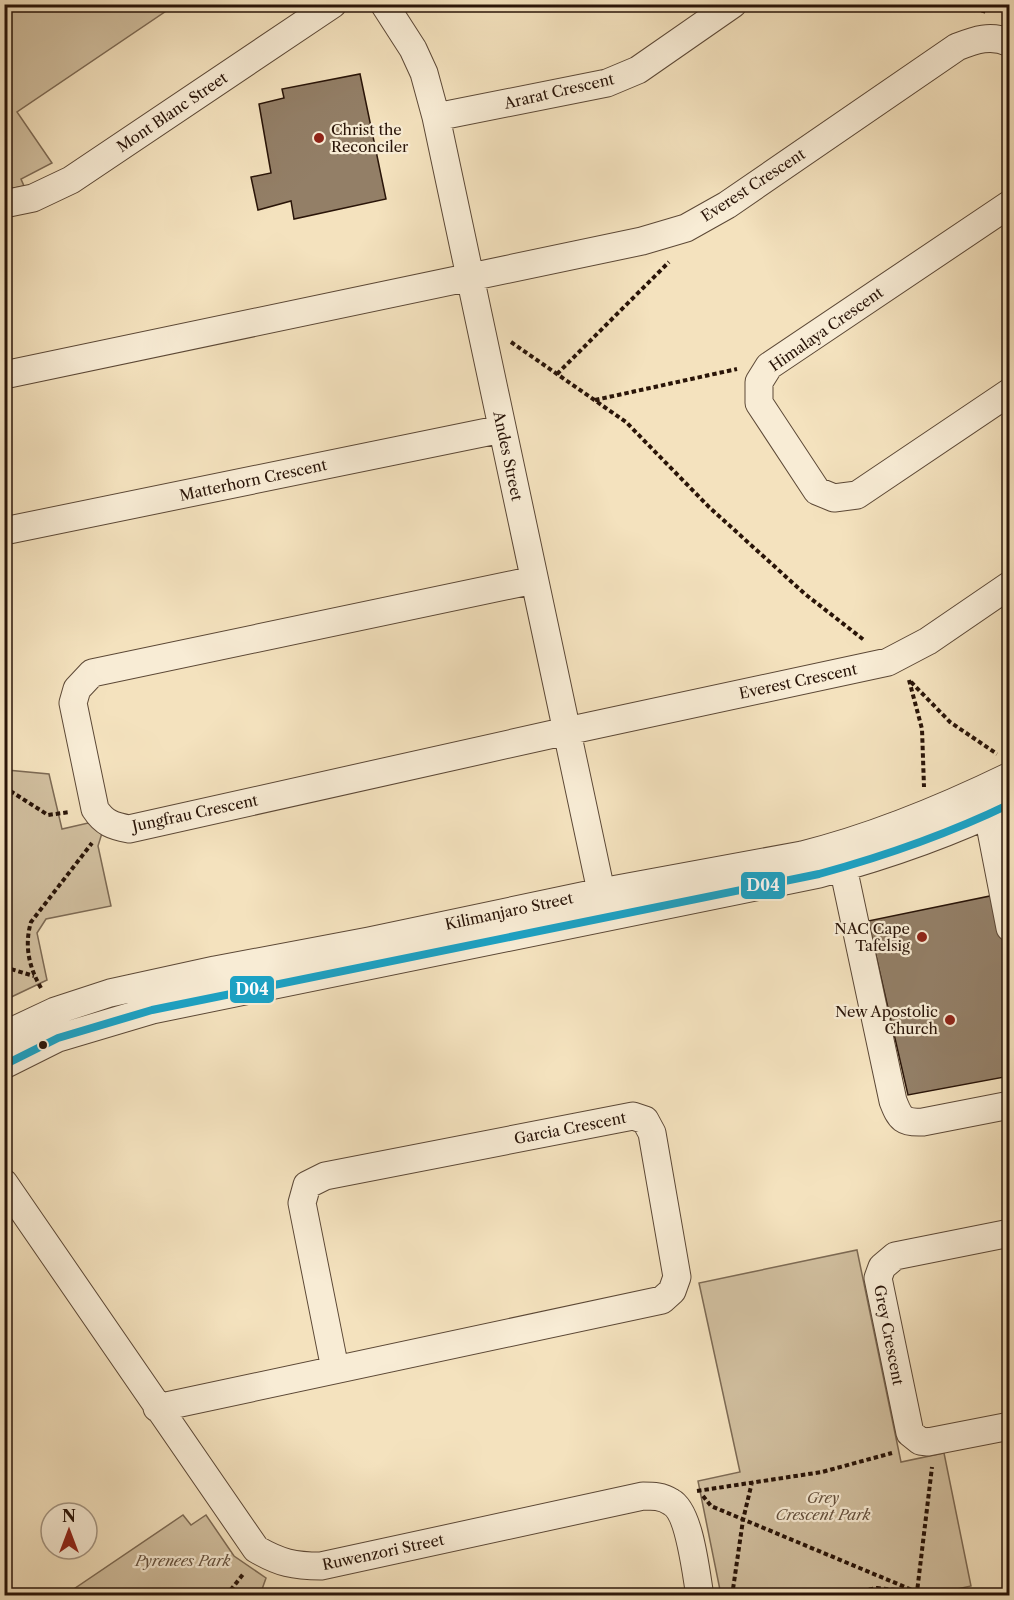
<svg xmlns="http://www.w3.org/2000/svg" width="1014" height="1600" font-family="'Libre Caslon Text',serif">
<rect width="100%" height="100%" fill="#f4e2be"/>
<filter id="stains"><feTurbulence type="fractalNoise" baseFrequency=".00333" numOctaves="4"/><feColorMatrix values="0 0 0 0 .2 0 0 0 0 .09 0 0 0 0 .02 0 0 0 .5 -.17"/></filter>
<radialGradient id="worn" r=".72"><stop offset=".6" stop-color="#630" stop-opacity="0"/><stop offset="1" stop-color="#630" stop-opacity=".3"/></radialGradient>
<!-- green -->
<path fill="#d1bf9f" stroke="#7d6a54" stroke-width="1.5" d="M4 5H175L17 112 52 163 21 179 24 186 5 190Z
M4 759 7 770 49 774 62 829 88 823 102 833 98 846 111 906 46 919 37 933 47 980 5 1000Z
M857 1250 901 1462 944 1453 971 1586 957 1589 958 1596 721 1595 698 1481 740 1472 699 1283Z
M183 1515 191 1525 206 1515 234 1556 266 1578 260 1595H65Z"/>
<!-- building -->
<path fill="#937f67" stroke="#291408" stroke-width="1.5" d="M360 74 386 199 294 219 291 201 258 210 251 177 271 173 259 104 284 98 282 89Z
M995 895 1010 964V1076L908 1095 868 921Z"/>
<g fill="none" stroke-linecap="round" stroke-linejoin="round">
<defs>
<path id="minor" d="M384 4 413 49 424 73 436 117 605 910
M436 117 607 83 638 70 733 4
M4 204 33 198 71 180 333 4
M1010 204 769 366 759 382V403L817 491 834 498 857 495 1010 392
M4 375 642 241 686 228 727 205 957 47C975 40 991 34 1010 43
M4 531 502 429
M534 580 92 673 77 689 73 703 95 809C104 823 113 826 129 829L567 731 888 662 928 641 1010 585
M988 815 1010 928
M843 867 893 1101C900 1119 903 1123 923 1122L1010 1105
M4 1035 55 1011 110 993 215 970 369 941 601 892 802 855C875 837 942 809 1010 776
M4 1065 58 1038 152 1010 819 874C885 856 948 835 1010 804
M4 1183 256 1549C280 1563 294 1566 321 1566L643 1496C653 1496 662 1496 671 1502 690 1512 696 1574 700 1596
M1010 1233 895 1256 882 1267 878 1278 910 1433 920 1441 928 1442 1010 1426
M157 1408 662 1300 672 1291 677 1277 652 1133 645 1120 633 1116 325 1176 307 1185 302 1203 335 1369"/>
</defs>
<!-- minor casing -->
<use href="#minor" stroke="#5c4836" stroke-width="29"/>
<!-- path -->
<path stroke="#291408" stroke-width="4" stroke-dasharray="4.5 3" stroke-linecap="butt" d="M983 13 985 4
M511 342 626 422 709 507 805 594 864 640
M557 374 669 262
M595 400 737 369
M909 680 922 729 924 787
M911 682 950 722 997 754
M4 787 48 815 70 812
M4 967 34 976
M41 988C29 967 24 946 31 922L92 843
M697 1491 822 1472 892 1453
M703 1496 711 1506 917 1592 918 1596
M226 1596 244 1573
M732 1596 743 1520 752 1482
M832 1596 877 1588 917 1592 932 1467"/>
<!-- minor -->
<use href="#minor" stroke="#f8ecd5" stroke-width="27"/>
<defs>
<path id="bus-1" d="M4 1065 58 1038 152 1010 819 874C885 856 948 834 1010 804"/>
</defs>
<!-- bus-1 casing -->
<use href="#bus-1" stroke="#f8ecd5" stroke-width="12"/>
<!-- bus-1 -->
<use href="#bus-1" stroke="#1ba2c5" stroke-width="8"/>
</g>
<!-- markers -->
<g fill="#8f2418" stroke="#f8ecd5" stroke-width="2">
<circle cx="319" cy="138" r="6"/>
<circle cx="922" cy="937" r="6"/>
<circle cx="950" cy="1020" r="6"/>
</g>
<circle fill="#291408" stroke="#f8ecd5" stroke-width="2" cx="43" cy="1045" r="5"/>
<g text-anchor="middle" dominant-baseline="central" stroke-width="4.5" stroke-linejoin="round" paint-order="stroke">
<!-- street labels -->
<g font-size="15" fill="#291408" stroke="#f8ecd5">
<text transform="translate(559 91) rotate(-13)">Ararat Crescent</text>
<text transform="translate(172 112) rotate(-34)">Mont Blanc Street</text>
<text transform="translate(753 185) rotate(-33)">Everest Crescent</text>
<text transform="translate(826 329) rotate(-35)">Himalaya Crescent</text>
<text transform="translate(508 456) rotate(78)">Andes Street</text>
<text transform="translate(253 480) rotate(-12)">Matterhorn Crescent</text>
<text transform="translate(798 681) rotate(-12)">Everest Crescent</text>
<text transform="translate(195 813) rotate(-12)">Jungfrau Crescent</text>
<text transform="translate(509 911) rotate(-12)">Kilimanjaro Street</text>
<text transform="translate(570 1128) rotate(-11)">Garcia Crescent</text>
<text transform="translate(889 1335) rotate(79)">Grey Crescent</text>
<text transform="translate(383 1552) rotate(-12)">Ruwenzori Street</text>
</g>
<!-- poi labels -->
<g font-size="15" fill="#291408" stroke="#f8ecd5" text-anchor="end">
<text x="331" y="129" text-anchor="start">Christ the<tspan x="331" dy="17">Reconciler</tspan></text>
<text x="910" y="928">NAC Cape<tspan x="910" dy="17">Tafelsig</tspan></text>
<text x="938" y="1011">New Apostolic<tspan x="938" dy="17">Church</tspan></text>
</g>
<!-- park labels -->
<g font-size="15" font-style="italic" fill="#64503d" stroke="#f8ecd5">
<text x="823" y="1497">Grey<tspan x="823" dy="17">Crescent Park</tspan></text>
<text x="183" y="1560">Pyrenees Park</text>
</g>
</g>
<g stroke="#f8ecd5" stroke-width="2">
<rect x="740" y="871" width="46" height="29" rx="6" fill="#1ba2c5"/>
<rect x="229" y="975" width="46" height="29" rx="6" fill="#1ba2c5"/>
</g>
<g font-size="16" text-anchor="middle" font-weight="bold" fill="#fff">
<text x="763" y="891">D04</text>
<text x="252" y="995">D04</text>
</g>
<!-- margin -->
<rect width="1014" height="1600" fill="none" stroke="#f4e2be" stroke-width="24"/>
<rect x="6" y="6" width="1002" height="1588" fill="none" stroke="#291408" stroke-width="3"/>
<rect x="12" y="12" width="990" height="1576" fill="none" stroke="#291408" stroke-width="1.5"/>
<!-- north arrow -->
<g transform="translate(69 1531)"><circle r="28" fill="#f8ecd5" stroke="#a59683" stroke-width="1.5"/>
<path d="M0-4.5L10 22L0 15L-10 22Z" fill="#8f2418"/>
<text y="-9" font-size="16" font-weight="bold" text-anchor="middle" fill="#291408">N</text>
</g>
<rect width="100%" height="100%" filter="url(#stains)"/>
<rect width="100%" height="100%" fill="url(#worn)"/>
</svg>
